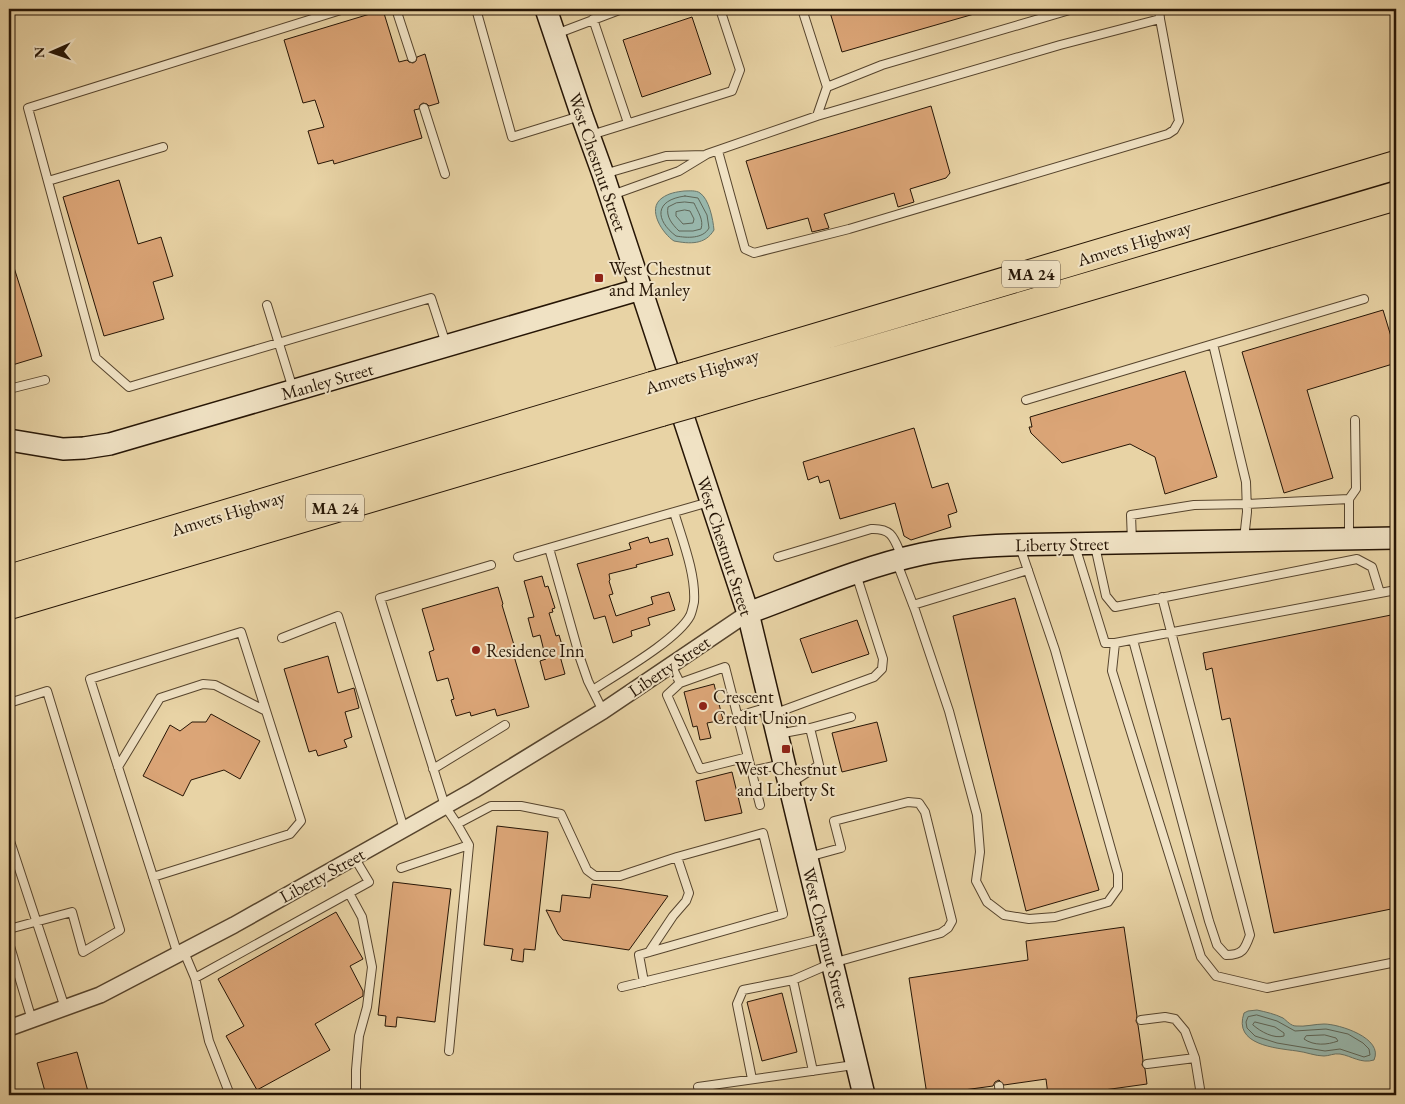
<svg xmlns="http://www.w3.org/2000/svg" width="1405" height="1104" font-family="'EB Garamond',serif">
<rect width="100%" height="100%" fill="#e8d3a5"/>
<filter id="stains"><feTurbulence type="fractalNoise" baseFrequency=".004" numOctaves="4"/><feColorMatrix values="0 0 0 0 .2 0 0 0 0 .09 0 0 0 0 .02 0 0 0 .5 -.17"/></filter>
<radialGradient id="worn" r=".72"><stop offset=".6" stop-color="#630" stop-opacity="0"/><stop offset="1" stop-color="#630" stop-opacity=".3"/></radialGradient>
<!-- water -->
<path fill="#98b7ac" stroke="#6a7669" d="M684 191C689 191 696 190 700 193 709 199 713 219 714 230 705 245 690 244 674 241 663 234 646 209 662 198 669 193 676 192 684 191Z
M1257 1010C1266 1012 1275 1014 1283 1018 1287 1021 1291 1026 1296 1026 1305 1027 1315 1024 1324 1024 1339 1024 1384 1038 1374 1060 1361 1064 1352 1056 1340 1054 1334 1053 1329 1056 1324 1056 1315 1056 1306 1052 1297 1051 1275 1048 1233 1045 1244 1013L1248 1011Z"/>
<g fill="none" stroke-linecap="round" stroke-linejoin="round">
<!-- shore -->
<path stroke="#5f6658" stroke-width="1" d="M685 196 698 198 707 215 709 228C703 239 687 238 676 236 655 220 654 200 685 196Z
M685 202 694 203C698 212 704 220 701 229L693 231H679C672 224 666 217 668 207L676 203Z
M685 210 690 211 694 219 693 223 683 224 676 216V212Z
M1257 1015 1277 1021 1295 1031 1326 1029 1348 1034 1363 1043 1369 1049 1370 1055 1364 1057 1340 1049 1325 1051 1277 1043 1255 1036 1247 1028 1246 1022 1248 1017Z
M1255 1022 1275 1027 1284 1033V1036C1274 1039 1261 1032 1253 1025Z
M1325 1035 1336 1038 1338 1041C1327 1045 1314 1046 1304 1039L1306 1036Z"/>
</g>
<!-- building -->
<path fill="#dba577" stroke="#261505" d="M829 9H980L981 12 842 52Z
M383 10 399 62 407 60 409 62 413 63 416 61 417 57 425 54 439 103 429 106 427 104 423 103 420 105 419 109 414 110 422 138 334 164 333 160 318 164 308 131 324 127 315 100 303 103 284 40Z
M692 17 711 74 642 97 623 40Z
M931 106 950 173 946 178 910 189 914 202 898 207 894 193 824 214 829 228 812 232 808 218 767 229 746 161Z
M119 180 138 244 161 237 173 276 153 282 164 319 104 336 63 197Z
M9 258H11L42 356 9 366Z
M1383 310 1396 353V363L1307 390 1333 478 1284 493 1242 352Z
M1185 371 1217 477 1165 494 1155 457 1130 444 1062 463 1031 433 1029 427H1032L1030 417Z
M914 428 932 488 948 483 957 512 948 515 951 527 911 540 904 536 895 503 840 519 829 480 820 483 818 476 808 480 803 462Z
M648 537 650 543 668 538 673 555 636 565 637 567 609 574 610 580 609 581 613 594 609 595 616 616 653 604 651 597 669 592 675 610 648 618 650 625 631 631 632 636 613 643 605 616 594 619 577 564 631 549 629 543Z
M542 576 545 587 548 586 555 608 552 609 553 612 549 613 556 636 559 635 565 655 560 656 565 674 545 680 540 661 546 659 540 635 533 637 528 618 534 617 524 581Z
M498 587 503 604 502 605 517 655 514 656 529 707 497 716 495 709 471 716 470 712 456 716 451 700 454 699 448 678 437 681 429 652 434 650 422 609Z
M1015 598 1099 890 1026 911 953 616Z
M1396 614V908L1274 933 1230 718 1222 720 1212 668 1206 670 1203 653Z
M857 620 869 654 812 673 800 639Z
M328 656 338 693 354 688 359 708 345 712 352 737 344 740 347 747 318 756 316 750 309 752 284 669Z
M714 684 723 720 707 723 711 738 700 740 697 726 693 727 684 692Z
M211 714 260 741 240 779 224 770 191 780 183 796 143 776 170 725 180 731 192 722H206Z
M877 722 887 761 842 772 832 733Z
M732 772 742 813 705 821 696 781Z
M497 826 548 832 535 950 524 949 523 962 511 960 513 949 484 945Z
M393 882 451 889 435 1022 397 1017 396 1027 385 1026 386 1016 378 1015Z
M592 884 668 896 629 950 563 940 558 934 546 910 560 912 562 895 590 898Z
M336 912 363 959 350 966 363 991V996L315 1024 330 1050 257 1090 226 1036 244 1026 218 979Z
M1124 927 1137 1016 1136 1021 1138 1025 1143 1060 1142 1065 1145 1069 1147 1084 1068 1095H1048L1046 1079 1004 1085 999 1080 995 1082 993 1086 927 1095 909 978 1028 960 1026 941Z
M782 993 797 1052 762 1061 747 1002Z
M77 1052 89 1095H46L37 1063Z"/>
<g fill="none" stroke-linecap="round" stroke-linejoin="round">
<defs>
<path id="lane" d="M344 9 28 108 96 358 129 387 431 298 446 344
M396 9 412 58
M476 9 512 137 580 116
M802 9 827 87
M593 19 628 123
M556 34 622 9
M424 108 445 174
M817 116 827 87 882 65 1073 9
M591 135 732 91 740 70 720 9
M718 151 745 249 754 253 849 229 1168 134 1174 130 1179 121 1160 19
M604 174 666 156 705 155
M48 181 163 147
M612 195 679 171 707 154 817 116 1060 45 1160 19 1159 9
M267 305 293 389
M9 389 45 380
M1026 400 1213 344
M1349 499 1356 489 1355 420
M1244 539 1247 512 1246 482 1213 344 1364 299
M1132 542 1131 515 1194 505 1247 504 1349 499V537
M1075 546 1105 643H1115L1396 590
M1095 546 1106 596 1115 607 1357 559 1372 567 1380 593
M518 557 549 548
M778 557 871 529C893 528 894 539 902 557
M897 563 915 610 949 711 977 815 980 852 976 881 987 902 1004 915 1029 919 1055 917 1108 902 1118 888V874L1055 650 1020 547
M491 565 380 598 445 806 457 824 491 806H521L561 814 587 870 595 876H620L677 857 763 833 783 914 639 955 644 982
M913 605 1028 570
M282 638 338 616 404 829
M1133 640 1209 921 1217 945 1226 955C1243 955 1245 949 1250 935L1162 597
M1115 643 1112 671 1201 957 1216 976 1267 988 1396 962
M671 665 680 683 667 695 700 769 748 757 760 805
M680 683 725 667 748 757
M593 690C617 674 677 640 690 616 692 612 693 606 694 602 696 574 682 539 674 512
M9 703 47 691 120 930 83 952 72 912 9 929
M603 711 588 681 580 658 549 548 709 502
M773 714 874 677 882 669 883 659 856 574
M738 716 769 707
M810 728 851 717
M778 734 810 728 819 765 791 783
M118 767 160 698 203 684 215 685 266 711
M433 769 505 725
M751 771 783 764
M9 838 65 1008
M401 868 469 845
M153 877 290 834 301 821 241 632 90 679 178 955
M349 893 362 917 372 967 367 1007 359 1036 356 1070V1095
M9 943 32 1020
M184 952 195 978 369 882 354 857
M649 952 673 916 686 901 689 893 677 857
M195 978 209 1041 230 1095
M793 980 832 963 941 933 948 928 952 921 925 812 919 803 908 802 834 821 841 848 808 857
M622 987 824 938
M1141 1020 1165 1017 1175 1019 1185 1031 1195 1058
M449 1051 469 845 457 824
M1147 1064 1195 1058 1201 1095
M752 1079 737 1004 743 990 793 980 813 1071
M999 1086 1000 1095
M698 1087 854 1065"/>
<path id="street" d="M9 1028 100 995 234 925 474 790 603 711 748 613"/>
<path id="secondary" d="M546 9 582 116 603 174 748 613 864 1095
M9 440 63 449 84 448 110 444 641 289
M748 613C805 592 862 567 922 554 951 548 979 546 1009 545L1396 538"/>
<path id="highway" d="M687 376 1396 165
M696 402 1396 196
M9 579 652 386
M9 605 661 412"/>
</defs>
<!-- lane casing -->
<use href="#lane" stroke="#56442d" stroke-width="10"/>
<!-- street casing -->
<use href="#street" stroke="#56442d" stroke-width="18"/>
<!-- secondary casing -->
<use href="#secondary" stroke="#261505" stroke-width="24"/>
<!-- highway casing -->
<use href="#highway" stroke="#261505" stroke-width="30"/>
<!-- lane -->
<use href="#lane" stroke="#f0e2c4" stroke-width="8"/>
<!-- street -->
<use href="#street" stroke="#f0e2c4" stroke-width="15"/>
<!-- secondary -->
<use href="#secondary" stroke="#f0e2c4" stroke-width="21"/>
<!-- highway -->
<use href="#highway" stroke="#e8d3a5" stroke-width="28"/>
<defs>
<path id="highway-bridge" d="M652 386 687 376
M661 412 696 402"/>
</defs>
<!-- highway-bridge casing -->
<use href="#highway-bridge" stroke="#261505" stroke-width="30" stroke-linecap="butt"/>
<!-- highway-bridge -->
<use href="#highway-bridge" stroke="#e8d3a5" stroke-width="28"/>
</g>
<!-- markers -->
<g fill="#8f2418" stroke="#f0e2c4" stroke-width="2">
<rect x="594" y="273" width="10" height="10" rx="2.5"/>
<circle cx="476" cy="650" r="5"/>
<circle cx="703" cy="706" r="5"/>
<rect x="781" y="744" width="10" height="10" rx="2.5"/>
</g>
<g text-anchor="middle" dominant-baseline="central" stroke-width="4" stroke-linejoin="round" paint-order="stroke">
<!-- shield labels -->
<g fill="#f0e2c4" stroke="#63523e" stroke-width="1">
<rect x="1002" y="260.5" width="58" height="27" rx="4"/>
<rect x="306" y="494.5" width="58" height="27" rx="4"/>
</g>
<g font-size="16" font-weight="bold" fill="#261505">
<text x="1031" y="274">MA 24</text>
<text x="335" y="508">MA 24</text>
</g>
<!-- street labels -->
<g font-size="18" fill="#261505" stroke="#f0e2c4">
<text transform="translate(598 162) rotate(71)">West Chestnut Street</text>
<text transform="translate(1134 243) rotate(-17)">Amvets Highway</text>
<text transform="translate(702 371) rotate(-17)">Amvets Highway</text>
<text transform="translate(327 381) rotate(-16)">Manley Street</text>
<text transform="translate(228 513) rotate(-17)">Amvets Highway</text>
<text transform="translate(1062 544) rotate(-1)">Liberty Street</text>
<text transform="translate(725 546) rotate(72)">West Chestnut Street</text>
<text transform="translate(669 666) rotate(-34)">Liberty Street</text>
<text transform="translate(322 875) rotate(-29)">Liberty Street</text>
<text transform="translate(826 938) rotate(76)">West Chestnut Street</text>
</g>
<!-- poi labels -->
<g font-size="18" fill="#261505" stroke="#f0e2c4" text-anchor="start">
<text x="609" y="268">West Chestnut<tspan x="609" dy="21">and Manley</tspan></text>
<text x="486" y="650">Residence Inn</text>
<text x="713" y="696">Crescent<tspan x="713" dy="21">Credit Union</tspan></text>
<text x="786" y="768" text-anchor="middle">West Chestnut<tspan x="786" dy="21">and Liberty St</tspan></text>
</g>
</g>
<!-- margin -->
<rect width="1405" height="1104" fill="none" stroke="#e8d3a5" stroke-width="30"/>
<rect x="10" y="10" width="1385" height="1084" fill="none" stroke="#261505" stroke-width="2.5"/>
<rect x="15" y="15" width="1375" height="1074" fill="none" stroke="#261505"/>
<!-- north arrow -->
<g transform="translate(52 52) rotate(268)" stroke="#f0e2c4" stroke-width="4" paint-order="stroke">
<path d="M0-4L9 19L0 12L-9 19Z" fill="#261505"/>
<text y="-8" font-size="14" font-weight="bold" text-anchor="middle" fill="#261505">N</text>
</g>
<rect width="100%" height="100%" filter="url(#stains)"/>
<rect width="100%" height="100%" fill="url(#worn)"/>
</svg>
